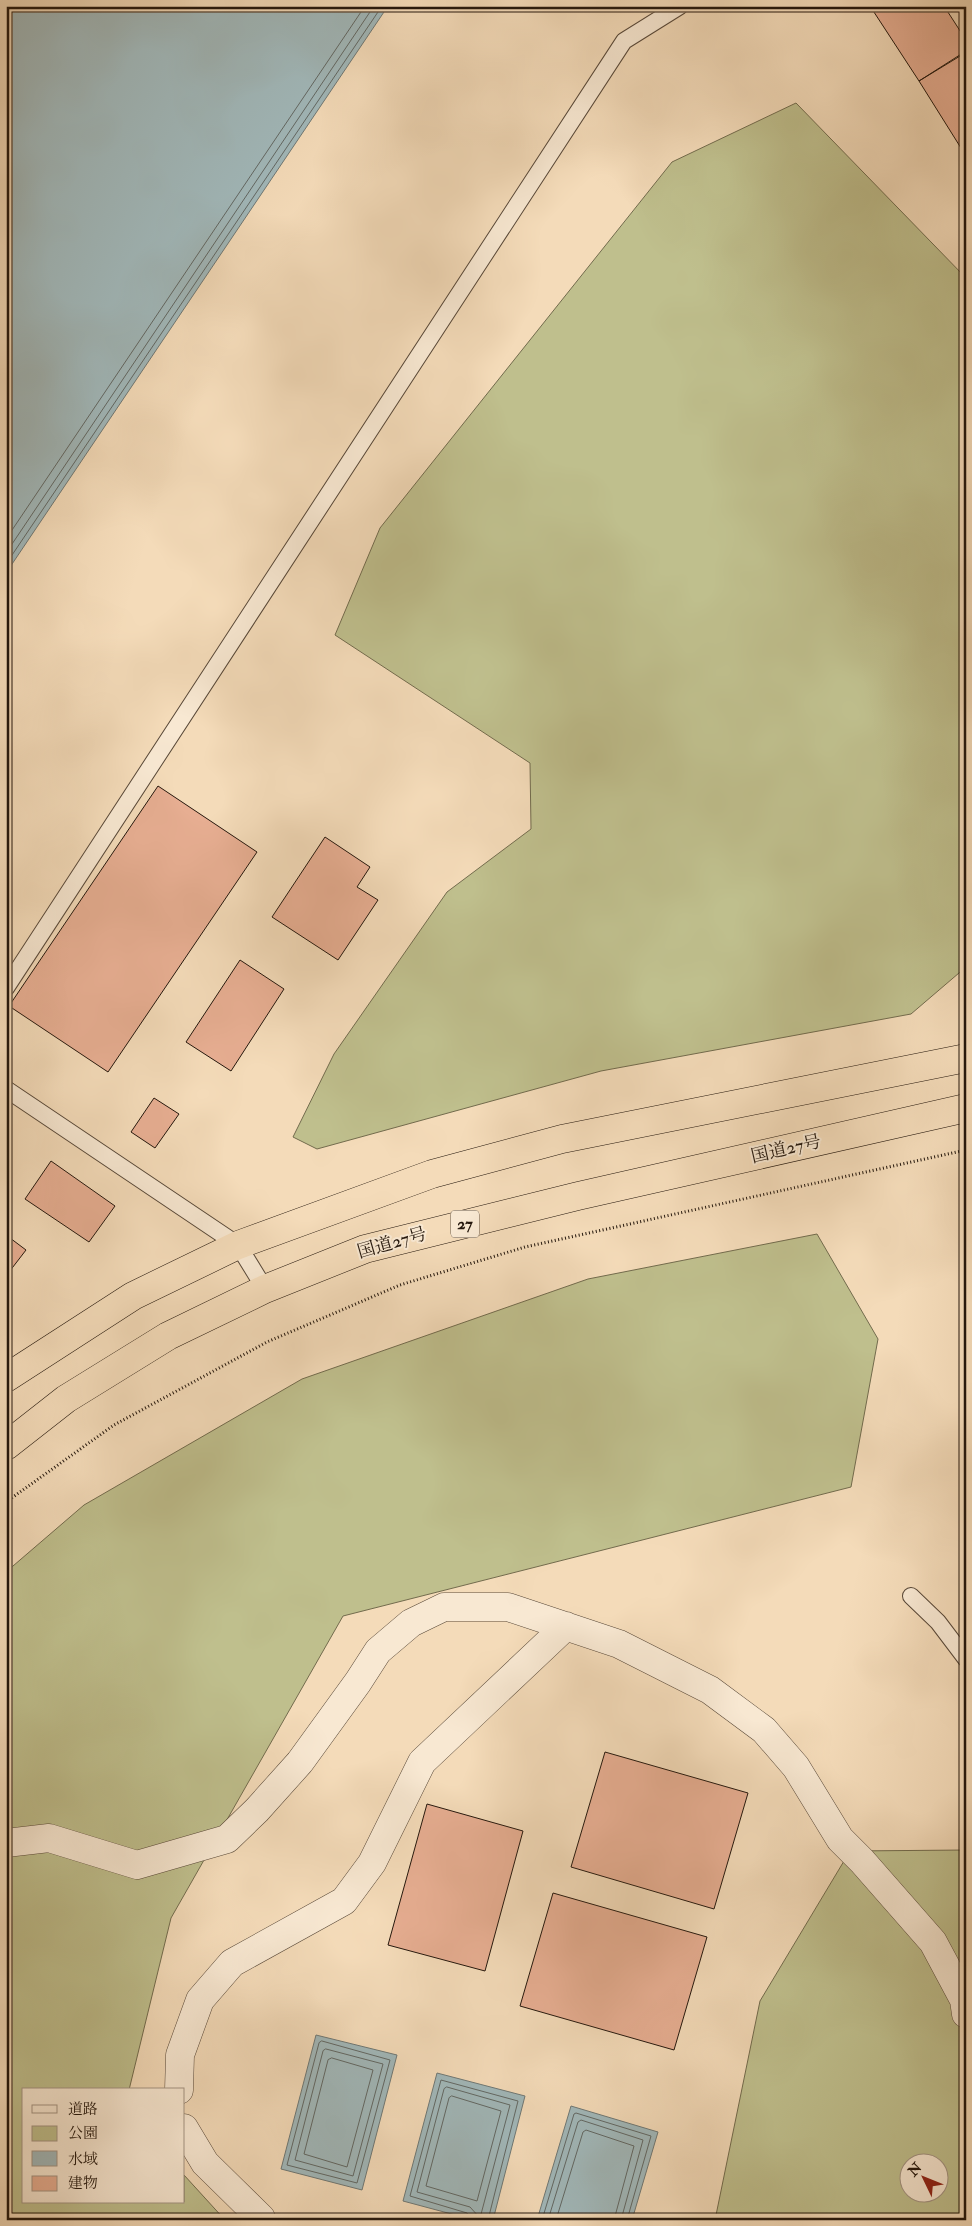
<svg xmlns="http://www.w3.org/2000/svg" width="972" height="2226" font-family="'IM FELL Double Pica','Noto Serif JP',serif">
<rect width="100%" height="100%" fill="#f4dbb9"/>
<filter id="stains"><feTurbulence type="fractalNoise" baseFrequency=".004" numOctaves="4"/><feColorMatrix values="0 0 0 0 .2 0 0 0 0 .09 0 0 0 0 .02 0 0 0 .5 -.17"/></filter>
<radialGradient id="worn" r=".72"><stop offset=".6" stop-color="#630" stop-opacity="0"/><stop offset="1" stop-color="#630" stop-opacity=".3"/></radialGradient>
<!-- green -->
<path fill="#bfbf8d" stroke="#726b4d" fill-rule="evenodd" d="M796 103 966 278V967L911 1014 601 1071 317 1149 293 1137 334 1054 447 892 531 829 530 763 335 635 380 528 672 162Z
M817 1234 878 1339 851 1487 343 1616 171 1918 129 2090H24V2202H184V2175L225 2220H6V1572L84 1505 302 1379 588 1279Z
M966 1850V2220H715L760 2001 850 1851ZM910 2164H940V2194H910Z"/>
<!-- water -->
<path fill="#a1b8ba" stroke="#6f7875" d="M6 6H388L6 573Z
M316 2035 397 2055 362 2190 281 2169Z
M437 2073 525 2096 493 2220H474L403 2201Z
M571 2106 658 2132 632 2220H537Z"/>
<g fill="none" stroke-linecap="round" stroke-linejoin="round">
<!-- shore -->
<path stroke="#626864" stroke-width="1" d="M6 539 365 6
M6 553 374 6
M6 564 382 6
M322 2041 390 2060 357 2183 287 2165 319 2043Z
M326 2049 383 2064 353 2176 295 2160 323 2051Z
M332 2058 373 2070 347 2167 304 2154 328 2060Z
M447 2087 510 2105 480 2218 470 2207 417 2192 444 2089Z
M452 2096 501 2111 477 2201 426 2186 449 2098Z
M471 2220 467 2213 410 2196 441 2080 518 2101 488 2220
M542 2220 574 2114 576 2113 651 2136 627 2220
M548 2220 578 2122 581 2120 643 2140 621 2220
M556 2220 583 2132 586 2130 634 2146 614 2220"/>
</g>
<!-- building -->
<path fill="#e7ae92" stroke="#24170d" d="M870 6H944L966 40V51L919 81Z
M965 53 966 54V156L919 81Z
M158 786 257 852 108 1072 9 1006Z
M325 837 370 867 357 887 378 900 338 960 272 917Z
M240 960 284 989 231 1071 186 1042Z
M154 1098 179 1114 155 1148 131 1132Z
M51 1161 115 1206 89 1242 25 1199Z
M6 1235 26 1250 6 1276Z
M605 1752 748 1793 714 1909 571 1867Z
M427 1804 523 1831 485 1971 388 1945Z
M553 1893 707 1937 674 2050 520 2006Z"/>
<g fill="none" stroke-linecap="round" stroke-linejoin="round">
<defs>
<path id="service" d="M6 988 624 41 680 6
M6 1089 238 1245 265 1289
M911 1596 938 1622 966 1659"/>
<path id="minor" d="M6 1843 49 1838 137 1865 227 1839 257 1810 300 1762 358 1682 378 1651 411 1623 444 1607H508L619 1644 710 1690 764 1730 796 1767 840 1839 862 1861 933 1942 964 2000 966 2014
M179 2090 180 2055 200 2000 232 1963 344 1901 372 1863 422 1762 566 1626
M184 2128 205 2163 261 2218"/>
<path id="trunk" d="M6 1378 133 1296 238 1245 432 1174 562 1139 966 1058
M6 1446 66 1399 168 1336 265 1289 365 1249 578 1196 966 1108"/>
</defs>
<!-- service casing -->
<use href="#service" stroke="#584838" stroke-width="18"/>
<!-- minor casing -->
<use href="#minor" stroke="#584838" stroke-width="29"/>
<!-- trunk casing -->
<use href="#trunk" stroke="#24170d" stroke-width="29"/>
<!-- path -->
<path stroke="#24170d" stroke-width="3" stroke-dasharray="1 2.5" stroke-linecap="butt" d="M6 1502 114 1425 267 1342 400 1285 525 1247 966 1150"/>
<!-- service -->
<use href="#service" stroke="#f8e8d2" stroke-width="16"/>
<!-- minor -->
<use href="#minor" stroke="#f8e8d2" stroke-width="28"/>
<!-- trunk -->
<use href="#trunk" stroke="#f4dbb9" stroke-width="28"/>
</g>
<g text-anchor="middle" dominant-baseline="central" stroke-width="4" stroke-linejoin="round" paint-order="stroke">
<!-- shield labels -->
<rect fill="#f8e8d2" stroke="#645648" stroke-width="1" x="451" y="1210.5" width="28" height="27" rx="4"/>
<g font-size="16" font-weight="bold" fill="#24170d">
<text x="465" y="1224">27</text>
</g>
<!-- street labels -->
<g font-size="18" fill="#24170d" stroke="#f8e8d2">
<text transform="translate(786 1149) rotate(-13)">国道27号</text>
<text transform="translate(392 1243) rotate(-16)">国道27号</text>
</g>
</g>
<!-- margin -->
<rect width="972" height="2226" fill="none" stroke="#f4dbb9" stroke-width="25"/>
<rect x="8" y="8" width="957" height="2211" fill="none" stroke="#24170d" stroke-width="2.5"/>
<rect x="12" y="12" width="947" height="2201" fill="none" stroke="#24170d"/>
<!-- legend -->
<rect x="22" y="2088" width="162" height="115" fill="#f8e8d2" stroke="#a39483"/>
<rect x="32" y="2105" width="25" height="8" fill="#f8e8d2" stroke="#a39483"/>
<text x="68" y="2114" font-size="15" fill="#24170d">道路</text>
<rect x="32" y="2126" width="25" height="15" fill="#bfbf8d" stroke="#a39483"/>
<text x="68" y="2138" font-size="15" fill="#24170d">公園</text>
<rect x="32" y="2151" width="25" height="15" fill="#a1b8ba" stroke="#a39483"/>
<text x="68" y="2164" font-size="15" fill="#24170d">水域</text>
<rect x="32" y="2176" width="25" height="15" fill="#e7ae92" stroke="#a39483"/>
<text x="68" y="2188" font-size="15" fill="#24170d">建物</text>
<!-- north arrow -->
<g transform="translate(924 2178) rotate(313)"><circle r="24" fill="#f8e8d2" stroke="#a39483"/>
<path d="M0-4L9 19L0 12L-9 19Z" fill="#8f2418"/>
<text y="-8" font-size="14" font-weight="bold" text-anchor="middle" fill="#24170d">N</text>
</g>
<rect width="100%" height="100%" filter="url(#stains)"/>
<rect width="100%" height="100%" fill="url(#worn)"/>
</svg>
